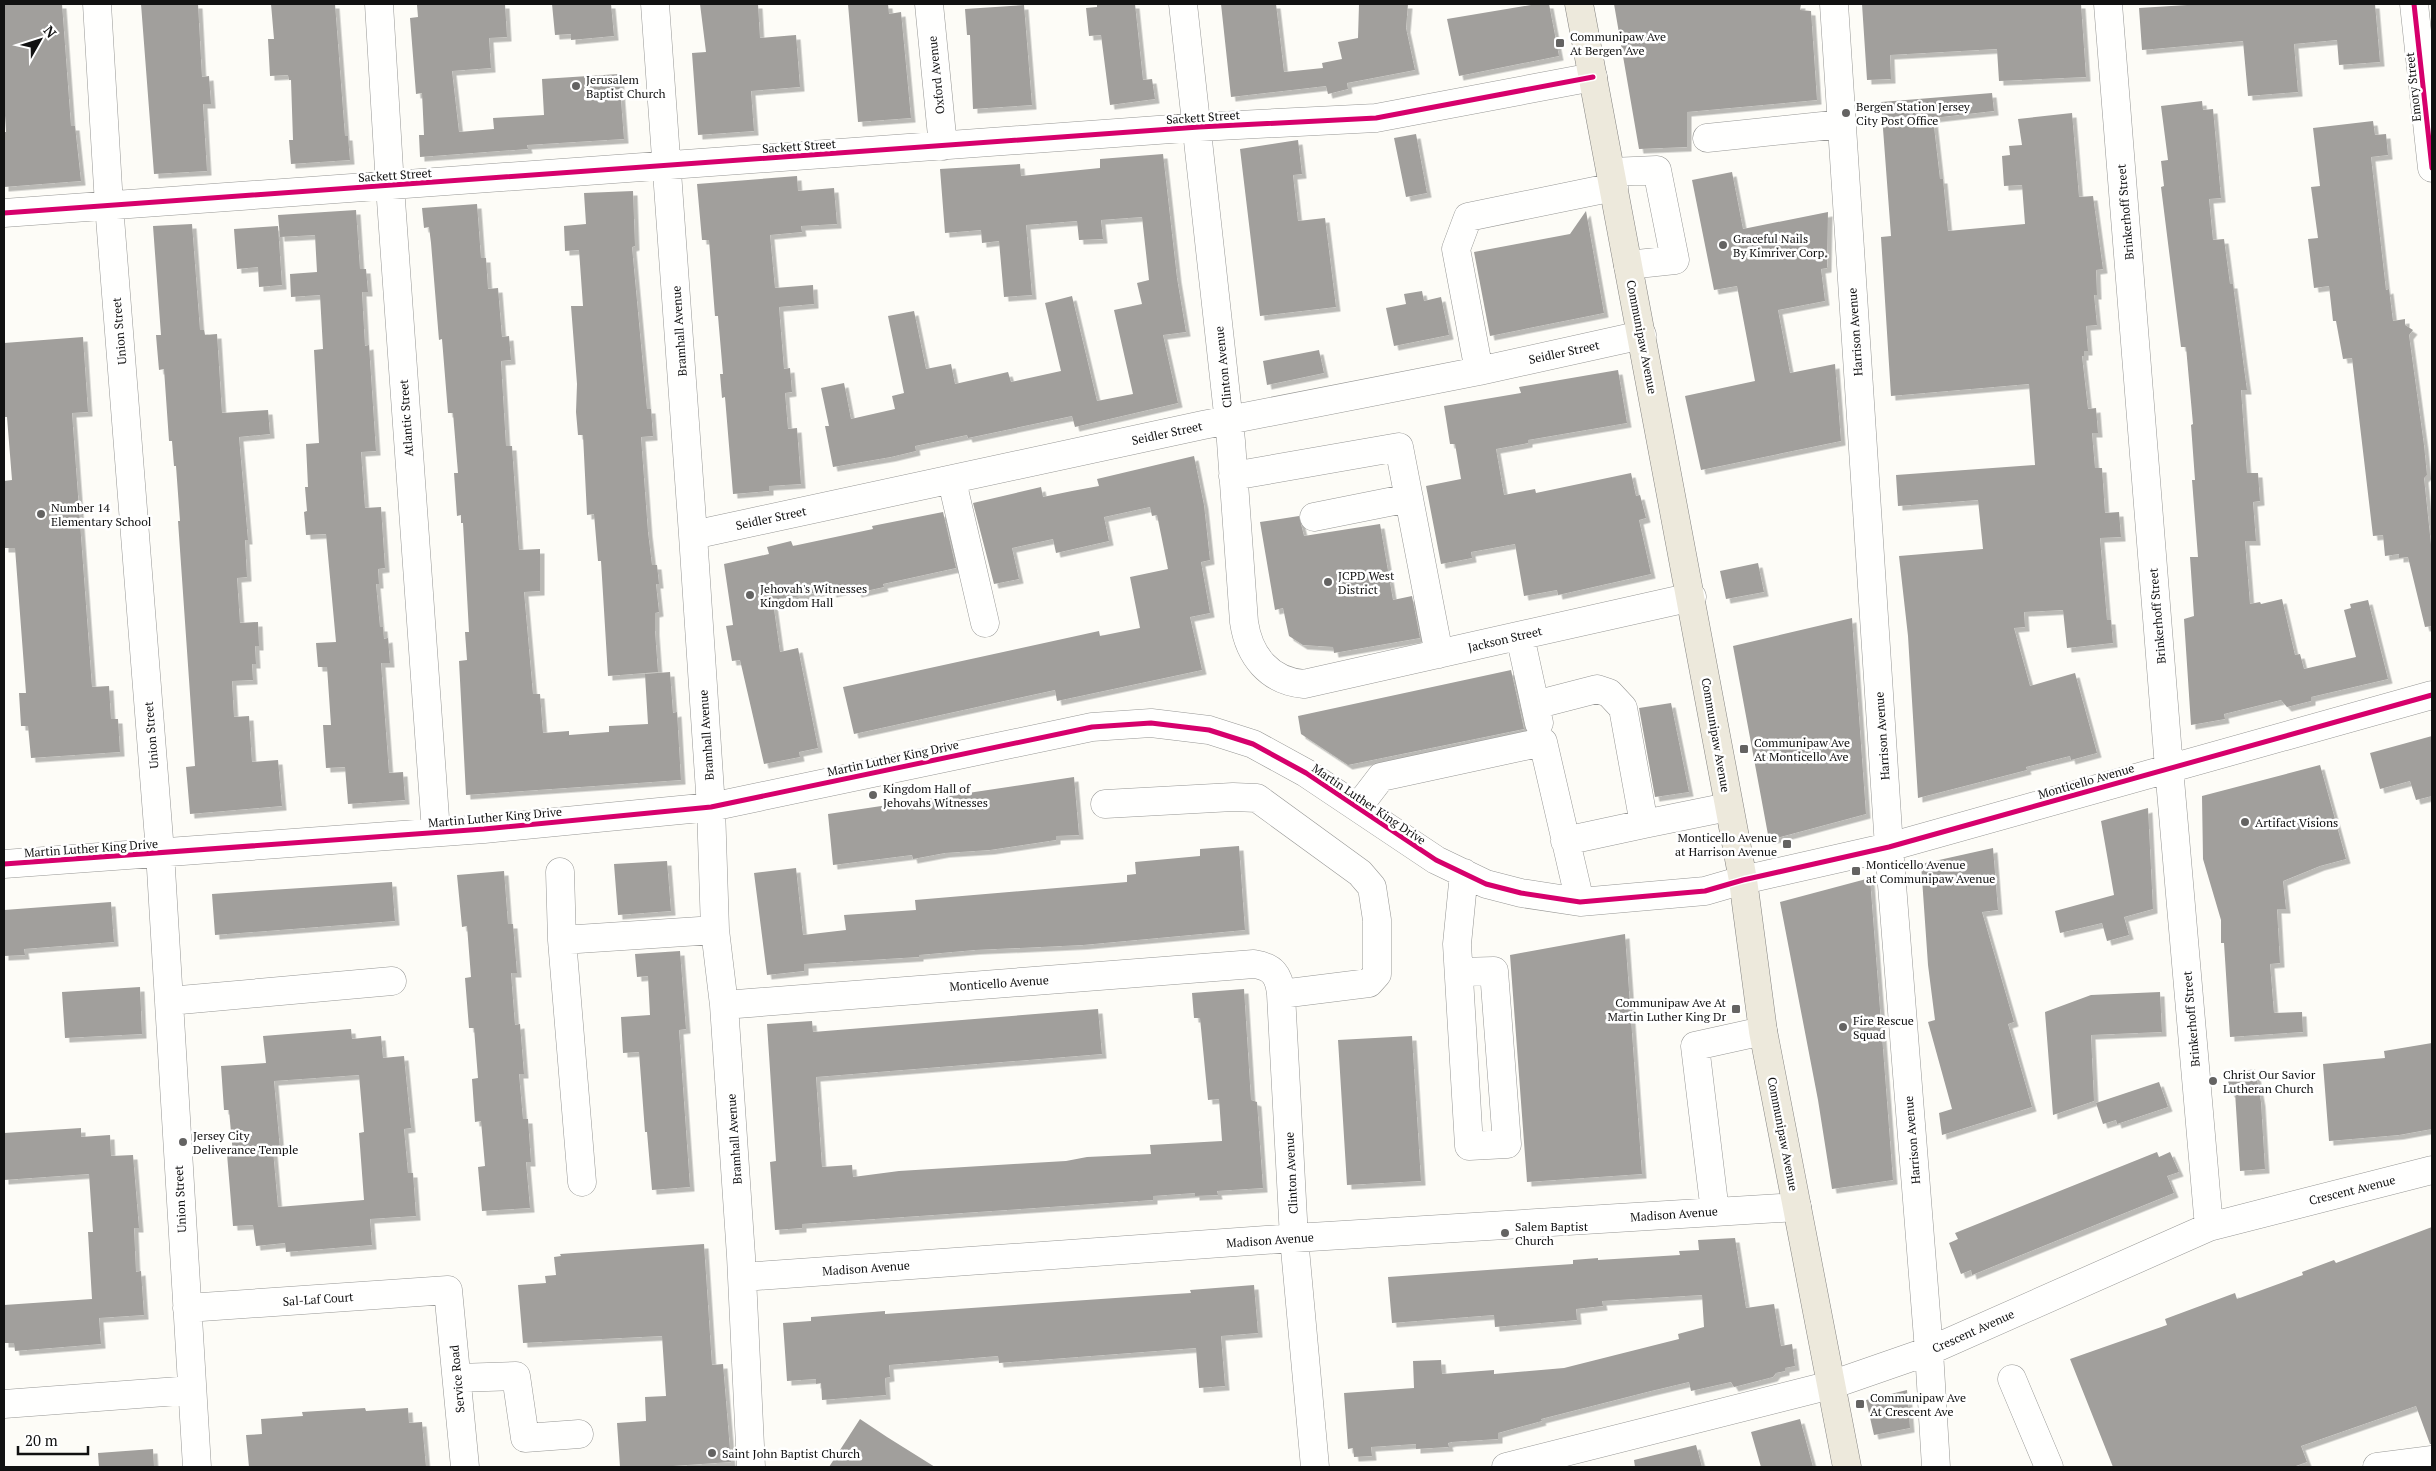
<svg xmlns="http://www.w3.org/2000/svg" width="2436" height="1471" font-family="'PT Serif',serif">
<defs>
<filter id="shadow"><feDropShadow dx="4.5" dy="4.5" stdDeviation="0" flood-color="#0004"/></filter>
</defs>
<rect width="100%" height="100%" fill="#fdfcf7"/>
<!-- building -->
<path fill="#a19f9c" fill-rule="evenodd" filter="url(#shadow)" d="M4 4H62L71 126H75L81 181 4 187V132H6L4 99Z
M141 4H198L202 77 209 76 211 104H203L207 171 154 174Z
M271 4H335L345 136H348L350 160 291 164 289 140H293L291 80H289L288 75 270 76 268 39H274Z
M505 4 507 37 489 38 491 68 452 71 459 132 494 129 493 118 544 115 542 79 619 74 624 139 527 145 528 149 420 157 419 135H424L422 93 416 94 410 18 418 17 417 5Z
M552 4H611L614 36 571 40V34L555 35Z
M700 4H758L760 38 796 35 800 87 751 91 754 131 698 135 692 53 706 52Z
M848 4H888L889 14 901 12 911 118 858 122Z
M1097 4H1135L1143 80 1152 79 1155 99 1110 105 1101 35 1089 36 1086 8 1097 7Z
M1221 4H1276L1284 72 1323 68 1322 63 1342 59 1338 42 1358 38 1359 4H1408L1406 28 1415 70 1347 83 1348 89 1328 94 1326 86 1231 97Z
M1537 4H1549L1559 56 1459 76 1447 19Z
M1614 4H1801L1800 10 1811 11 1817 100 1687 112V147L1639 149Z
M1862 4H2081L2086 77 1999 81 1997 49 1890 55 1891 79 1867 80Z
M2203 4H2375L2380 62 2339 65 2337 40 2294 44 2298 92 2248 96 2243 41 2142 50 2139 8Z
M1024 5 1032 105 973 109 970 35H967L965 9Z
M1992 93 1994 111 1933 118 1940 179H1943L1948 231 2025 224 2022 185 2004 186 2002 156 2010 155 2009 146 2022 145 2018 119 2072 113 2079 197 2093 196 2103 269 2096 270 2097 295H2094L2097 325 2086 326 2088 351H2084V356H2082L2088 409 2096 408 2098 433H2092L2095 468H2102L2105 513 2119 512 2121 537 2100 538 2107 620H2111L2113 643 2067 648 2063 610 2024 612 2025 627 2014 628 2030 686 2075 673 2097 753 2071 760 2070 756 2026 767 2027 770 1918 798 1908 636 1899 556 1983 549 1978 500 1898 506 1896 475 2035 465 2029 384 1891 396 1881 237 1891 236 1881 102Z
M2202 101 2203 110 2213 109 2221 198 2209 199 2213 240 2224 239 2230 284H2233L2244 368 2247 390H2241L2247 473H2258L2260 501 2253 502 2256 541H2245L2250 604 2260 602 2261 604 2282 599 2295 655 2300 654 2304 669 2356 657 2344 610 2351 608 2350 604 2368 600 2388 679 2311 697V701L2287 707 2281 700 2224 714 2225 719 2191 725 2184 619 2194 616 2190 557H2198L2192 480H2195L2191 425 2193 424 2186 347H2181L2161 187 2164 186 2161 161 2168 160 2161 106Z
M2373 121 2375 135 2386 134 2388 155 2371 157 2386 290 2389 289 2393 321 2405 319V325L2413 330 2409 335 2424 445 2427 475 2424 478 2432 554V626L2425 627 2408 557 2399 558V554L2385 556 2383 535 2373 536 2352 358 2343 359 2336 321H2333L2329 286 2314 288 2308 239 2318 238 2311 187 2320 186 2313 128Z
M1416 134 1427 193 1406 197 1394 138Z
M1298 140 1302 174 1293 175 1298 221 1325 218 1336 307 1260 316 1240 149Z
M1163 154 1177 278 1186 332 1163 335 1178 403 1075 427 1072 416 968 438 967 435 915 446 916 451 891 457 833 467 825 426H829L821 388 844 383 851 419 895 409 892 396 904 393 888 316 914 311 926 369 951 364 955 384 1008 372 1011 382 1061 371 1045 303 1072 296 1097 401 1133 394 1114 310 1142 304 1137 283 1149 280 1142 217 1101 220 1103 239 1079 240 1077 221 1026 225 1032 295 1004 297 999 241 982 243 981 230 945 233 940 169 1020 164 1021 176 1100 168V159Z
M1732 172 1743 229 1828 212 1827 268 1821 269 1825 301 1778 310 1790 373 1835 364 1841 441 1701 470 1685 396 1755 381 1737 286 1714 290 1692 180Z
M797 176 798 191 834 188 837 224 801 226 802 232 770 235 775 288 813 285 814 304 779 307 784 369 790 368 792 392 785 393 788 429 797 428 801 484 769 486V491L733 494 725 397 722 398 720 374H723L718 316H715L709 240H702L697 184Z
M633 191 635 246 632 247 647 409H651L653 436 641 437 648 532 652 565H657L659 584H656L659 612 655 613V631L658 672 608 676 601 561H598L594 514 587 515 583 435H578L576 412 577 384 571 306H583L579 250 565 251 564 226 586 224 584 193Z
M477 204 481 258H486L488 289 498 288 502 337 509 336 511 360 501 361 506 446H512L519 550 540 549V591L524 592 533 694H540L543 733 569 731V735L609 732V726L648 724 645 674 670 672 673 713 677 712 681 780 466 795 459 661 467 660 465 632H469L463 523H461V515L457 516 454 473H458L453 413H448L442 339 439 340 431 243 429 227 424 228 422 208Z
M356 210 360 269H366L368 292H362L365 346 369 345 376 451 361 452 365 508 381 507 385 568 378 569 379 584H376L380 627H383L384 639 388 638 390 663H381L389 773 403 772 405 800 348 804 345 767 326 768 323 725H331L327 667H318L316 643 336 642 326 534 306 535 304 512 307 511 305 487H308L306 444 319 443 314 350 323 349 320 295 291 297 290 274 317 272 315 235 280 237 278 215Z
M1586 211 1604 313 1490 336 1474 252 1570 234Z
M192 224 200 330H204L205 335 217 334 222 413 268 410 270 434 239 437 248 540H245L247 577 237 578 240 623 258 622 259 646H255L256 664H252L253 680 232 681 234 717 249 716 252 762 278 760 282 806 190 814 186 767 195 766 178 521H180L176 466H174L172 441H169L164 369 159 370 157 347 156 335H161L153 226Z
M278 226 282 285 259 287 258 267 237 269 234 229Z
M1422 291 1424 301 1441 297 1449 335 1394 346 1386 308 1406 304 1404 294Z
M83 337 88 412 72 413 92 687 109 686 111 719H118L120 752 31 758 28 726H21L19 693H26L15 548H4V481L12 480 7 417H4V343Z
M1319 350 1324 373 1267 385 1263 361Z
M1618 370 1627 423 1528 440V443L1496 449 1504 495 1535 489 1536 493 1631 473 1636 496 1640 495 1646 518 1639 520 1651 574 1558 595 1557 590 1524 596 1515 544 1471 552 1472 558 1441 564 1426 486 1461 479 1455 444H1450L1444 406 1521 393 1519 387Z
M1194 456 1204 505 1210 560 1201 562 1210 613 1190 617 1202 670 1057 701 1055 690 854 734 843 687 1099 631 1100 636 1140 628 1130 577 1168 569 1157 515 1152 516 1150 507 1104 517 1109 541 1056 553 1053 539 1012 548 1019 579 994 584 973 503 1041 487 1043 497 1072 491 1099 486 1097 479Z
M943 512 956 568 883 584 884 587 857 593 855 587 832 593 831 589 773 602 780 652 798 648 818 748 799 752 800 757 764 764 740 660 732 661 726 626 733 625 724 564 769 554 767 547 791 541 793 546 873 529 872 526Z
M1299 516 1304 536 1380 524 1393 600 1412 596 1420 638 1334 653 1333 647 1303 645 1289 636 1283 608 1275 610 1260 522Z
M1758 563 1764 592 1726 599 1720 571Z
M1852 618 1866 814 1769 840 1733 646Z
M1511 670 1524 729 1348 765 1301 734 1298 716Z
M1671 703 1689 792 1655 797 1639 708Z
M2432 736V796L2416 800 2410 781 2380 789 2370 753Z
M2320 765 2346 859 2320 866 2283 881 2286 909H2277L2280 963 2270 964 2274 1013 2302 1012 2303 1032 2230 1037 2224 943H2221V920L2203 859 2202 796Z
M1074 777 1079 835 1056 836V840L990 850 945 853 913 859 912 855 833 865 828 814Z
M2148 808 2153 909 2124 917 2129 935 2107 941 2102 923 2060 933 2055 911 2114 895 2101 821Z
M1239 846 1245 930 1083 945 975 950 919 955V957L804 964V971L767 975 754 873 796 868 803 935 846 930 844 915 916 910 915 900 1127 882V875L1136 874 1135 862 1200 856V849Z
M1993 848 1998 910 1982 912 2014 1022 2008 1024 2032 1107 1942 1135 1939 1113 1952 1109 1928 1022 1935 1020 1928 965 1921 864Z
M667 861 671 911 618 915 614 864Z
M504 871 508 924H513L517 973H511L515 1025 520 1024 524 1074H519L523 1119H528L531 1162H526L530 1208 482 1211 478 1167 485 1166 481 1121 475 1122 472 1079 478 1078 474 1028H469L465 978 471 977 467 926 462 927 457 875Z
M1870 878 1893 1180 1832 1189 1818 1100 1780 902Z
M392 882 395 921 215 935 212 894Z
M111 902 114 942 24 949 25 955 4 956V910Z
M1625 934 1642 1174 1527 1182 1510 955Z
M680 951 686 1029 679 1030 690 1187 652 1190 647 1132H645L639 1052 623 1053 621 1017 650 1015 648 976 637 977 635 954Z
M140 987 142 1034 65 1038 62 992Z
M1244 989 1251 1100 1257 1102 1263 1188 1217 1191 1218 1195 1195 1196V1193L1153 1196V1200L802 1224V1228L775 1230 770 1162 776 1161 767 1024 812 1021 813 1032 1098 1009 1102 1054 816 1077 822 1167 852 1165 853 1177 899 1171 1066 1161 1087 1157 1151 1154 1150 1145 1222 1141 1219 1099 1208 1100 1200 1018H1194L1192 993Z
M2160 992 2162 1032 2091 1035 2094 1101 2053 1115 2045 1012 2091 995Z
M351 1029 352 1039 381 1036 383 1058 404 1056 411 1128 404 1129 408 1173H413L416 1216 370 1219 372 1245 286 1252 285 1243 256 1246 253 1225 233 1226 227 1154H233L229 1110H224L221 1066 266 1063 263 1036ZM359 1075 364 1132 359 1133 364 1200 278 1207 273 1150 280 1149 274 1081Z
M1412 1036 1421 1181 1347 1185 1338 1040Z
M2432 1043V1129L2399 1135 2329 1141 2323 1064 2385 1058 2384 1051Z
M2255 1069 2261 1102 2265 1169 2240 1171 2235 1092 2230 1093 2227 1074Z
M2159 1082 2168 1107 2117 1124 2116 1120 2103 1124 2096 1103Z
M81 1128V1137L110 1135 111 1156 133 1155 139 1228H134L136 1272 141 1271 144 1315 99 1318 101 1344 15 1351 14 1343H4V1305L92 1299 88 1232H93L89 1174 4 1180V1133Z
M2157 1152 2159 1157 2170 1152 2179 1172 2167 1176 2174 1193 1972 1275 1971 1270 1961 1274 1949 1243 1958 1239 1955 1233Z
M2432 1227V1444H2430L2416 1406 2301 1446 2307 1462 2293 1467H2113L2070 1359 2167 1325 2165 1319 2235 1293 2237 1299 2303 1275 2302 1272 2334 1260 2336 1263Z
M1735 1238 1746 1308 1774 1304 1781 1346 1792 1344 1795 1366 1785 1368V1371L1776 1373 1773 1377 1734 1387 1731 1382 1691 1391 1689 1382 1651 1391 1541 1419 1542 1421 1498 1433V1439L1452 1442 1448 1443 1449 1447 1416 1449V1444L1371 1447 1372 1456 1354 1457 1353 1448 1348 1449 1344 1393 1414 1388 1413 1361 1441 1360 1442 1374 1494 1370V1374L1564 1368 1679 1339 1678 1334 1704 1327 1702 1295 1602 1301 1603 1306 1576 1309 1577 1320 1495 1327 1494 1315 1392 1323 1388 1277 1573 1264V1260L1598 1258V1260L1680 1255 1679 1251 1699 1250 1698 1240Z
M704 1244 712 1365 723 1364 731 1462 658 1467H620L617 1423 646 1421 645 1397 666 1396 662 1336 523 1343 518 1285 546 1283 545 1276 556 1275 554 1257 561 1256 560 1254Z
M1254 1285 1258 1333 1221 1336 1225 1386 1199 1388 1196 1348 999 1363 998 1356 889 1365 890 1377 885 1378 886 1395 822 1400 821 1383 816 1384V1379L787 1381 783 1323 811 1321V1317L885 1311V1314L1159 1295 1191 1293 1190 1290Z
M1907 1390 1910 1428 1874 1435 1866 1400Z
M365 1408 366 1411 408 1408 409 1423 422 1422 426 1467H249L246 1435 262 1434 261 1419 303 1416 302 1412Z
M860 1419 887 1437 935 1467H829Z
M1800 1419 1813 1467H1761L1751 1432Z
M1696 1445 1702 1467H1635L1634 1460Z
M153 1449 154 1467H99L98 1453Z"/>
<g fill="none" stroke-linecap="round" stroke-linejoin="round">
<defs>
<path id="minor" d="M97 4 109 205 160 852 197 1467
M379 4 390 186 436 832
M655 4 693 535 711 807 715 930 724 1005 741 1256 751 1467
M929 4 943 146
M1183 4 1231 441 1244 622C1249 656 1269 681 1304 684L1692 597
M1834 4 1889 847 1929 1351 1936 1467
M2108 4 2169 768 2209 1227
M2414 4 2432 168
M1707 138 1842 124
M1611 172 1657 170 1675 260 1628 265
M4 213 1199 127 1376 118 1593 77
M1479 371 1456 249 1468 217 1614 187
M1233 476 1399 447 1439 654
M952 481 985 623
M1314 517 1409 498
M693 535 1203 425 1479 371 1642 335
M1520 636 1539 723
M1535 705 1597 689 1609 693 1623 708 1644 824 1565 841
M1105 804 1233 797 1257 798 1360 873 1372 887 1377 920V974L1369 983 1281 994
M1358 807 1381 777 1543 742 1580 902
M1644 824 1728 807
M4 864 484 829 711 807 1092 727 1151 723 1209 730 1253 744 1306 773 1436 860 1486 884 1521 893 1580 902 1705 891 1743 880 1889 847 2432 695
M560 872 562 940
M1459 972 1494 971 1507 1144 1469 1146 1457 944 1464 873
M169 1001 392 981
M724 1005 1254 964C1273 967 1279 975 1281 994L1294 1238 1315 1467
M582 1182 562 940 715 930
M1715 1212 1695 1046 1763 1031
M743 1277 1294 1238 1797 1207
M187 1308 448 1290 465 1467
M457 1378 516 1376 525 1438 579 1434
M2012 1379 2049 1467
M4 1404 192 1390
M1506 1467 1831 1385 1929 1351 2209 1227 2432 1170
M2377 1467 2432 1460"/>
<path id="major" d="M1579 4 1743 880 1763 1031 1847 1467"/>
</defs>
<!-- minor casing -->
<use href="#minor" stroke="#979795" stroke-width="29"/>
<!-- major casing -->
<use href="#major" stroke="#858482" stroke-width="29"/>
<!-- minor -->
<use href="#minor" stroke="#fffffe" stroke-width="28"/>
<!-- major -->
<use href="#major" stroke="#ede9dc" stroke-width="28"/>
<defs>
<path id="cycleway" d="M2414 4 2432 168
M4 213 1199 127 1376 118 1593 77
M4 864 484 829 711 807 1092 727 1151 723 1209 730 1253 744 1306 773 1436 860 1486 884 1521 893 1580 902 1705 891 1743 880 1889 847 2432 695"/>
</defs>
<!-- cycleway casing -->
<use href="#cycleway" stroke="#fff" stroke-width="8"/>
<!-- cycleway -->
<use href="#cycleway" stroke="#d6006c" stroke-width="5"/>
</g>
<!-- markers -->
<g fill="#646362" stroke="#fff" stroke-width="2">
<rect x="1555" y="38" width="10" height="10" rx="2.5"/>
<circle cx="576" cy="86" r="5"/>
<circle cx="1846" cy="113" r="5"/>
<circle cx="1723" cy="245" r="5"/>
<circle cx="41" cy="514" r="5"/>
<circle cx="1328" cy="582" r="5"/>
<circle cx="750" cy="595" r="5"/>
<rect x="1739" y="744" width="10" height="10" rx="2.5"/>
<circle cx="873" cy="795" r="5"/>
<circle cx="2245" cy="822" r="5"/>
<rect x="1782" y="839" width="10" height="10" rx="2.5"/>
<rect x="1851" y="866" width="10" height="10" rx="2.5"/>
<rect x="1731" y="1004" width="10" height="10" rx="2.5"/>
<circle cx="1843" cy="1027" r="5"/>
<circle cx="2213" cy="1081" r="5"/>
<circle cx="183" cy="1142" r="5"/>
<circle cx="1505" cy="1233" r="5"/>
<rect x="1855" y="1399" width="10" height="10" rx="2.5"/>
<circle cx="712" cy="1453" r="5"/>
</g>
<g text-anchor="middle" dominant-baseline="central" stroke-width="5" stroke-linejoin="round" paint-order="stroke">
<!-- poi labels -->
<g font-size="12" fill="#111" stroke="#fff" text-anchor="start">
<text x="1570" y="36">Communipaw Ave<tspan x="1570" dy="14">At Bergen Ave</tspan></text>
<text x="586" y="79">Jerusalem<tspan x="586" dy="14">Baptist Church</tspan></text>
<text x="1856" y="106">Bergen Station Jersey<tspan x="1856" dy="14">City Post Office</tspan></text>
<text x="1733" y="238">Graceful Nails<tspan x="1733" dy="14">By Kimriver Corp.</tspan></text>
<text x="51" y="507">Number 14<tspan x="51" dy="14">Elementary School</tspan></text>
<text x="1338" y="575">JCPD West<tspan x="1338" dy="14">District</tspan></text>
<text x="760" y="588">Jehovah's Witnesses<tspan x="760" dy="14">Kingdom Hall</tspan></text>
<text x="1754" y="742">Communipaw Ave<tspan x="1754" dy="14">At Monticello Ave</tspan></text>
<text x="883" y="788">Kingdom Hall of<tspan x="883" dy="14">Jehovahs Witnesses</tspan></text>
<text x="2255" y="822">Artifact Visions</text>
<text x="1777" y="837" text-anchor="end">Monticello Avenue<tspan x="1777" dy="14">at Harrison Avenue</tspan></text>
<text x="1866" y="864">Monticello Avenue<tspan x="1866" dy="14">at Communipaw Avenue</tspan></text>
<text x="1726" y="1002" text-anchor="end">Communipaw Ave At<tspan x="1726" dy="14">Martin Luther King Dr</tspan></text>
<text x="1853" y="1020">Fire Rescue<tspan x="1853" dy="14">Squad</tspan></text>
<text x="2223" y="1074">Christ Our Savior<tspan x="2223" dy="14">Lutheran Church</tspan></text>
<text x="193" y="1135">Jersey City<tspan x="193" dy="14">Deliverance Temple</tspan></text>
<text x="1515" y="1226">Salem Baptist<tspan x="1515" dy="14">Church</tspan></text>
<text x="1870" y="1397">Communipaw Ave<tspan x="1870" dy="14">At Crescent Ave</tspan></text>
<text x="722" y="1453">Saint John Baptist Church</text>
</g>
<!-- street labels -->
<g font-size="12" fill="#111" stroke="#fff">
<text transform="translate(936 75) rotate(-96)">Oxford Avenue</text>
<text transform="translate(2413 87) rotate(-96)">Emory Street</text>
<text transform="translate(1203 117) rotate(-4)">Sackett Street</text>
<text transform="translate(799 146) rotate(-4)">Sackett Street</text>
<text transform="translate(395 175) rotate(-4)">Sackett Street</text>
<text transform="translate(2125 212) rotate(-95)">Brinkerhoff Street</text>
<text transform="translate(119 331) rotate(-95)">Union Street</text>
<text transform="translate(679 331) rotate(-94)">Bramhall Avenue</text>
<text transform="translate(1855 332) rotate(-94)">Harrison Avenue</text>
<text transform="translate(1642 337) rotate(79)">Communipaw Avenue</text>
<text transform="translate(1564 352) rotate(-12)">Seidler Street</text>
<text transform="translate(1223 367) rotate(-96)">Clinton Avenue</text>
<text transform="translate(406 418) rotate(-94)">Atlantic Street</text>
<text transform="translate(1167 433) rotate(-12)">Seidler Street</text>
<text transform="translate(771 518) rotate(-12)">Seidler Street</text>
<text transform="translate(2157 616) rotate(-95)">Brinkerhoff Street</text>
<text transform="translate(1505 639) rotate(-13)">Jackson Street</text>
<text transform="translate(151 735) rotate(-95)">Union Street</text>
<text transform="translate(706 735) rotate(-94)">Bramhall Avenue</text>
<text transform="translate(1716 735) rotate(80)">Communipaw Avenue</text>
<text transform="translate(1882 736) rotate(-94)">Harrison Avenue</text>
<text transform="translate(893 758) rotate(-12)">Martin Luther King Drive</text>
<text transform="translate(2086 781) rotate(-16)">Monticello Avenue</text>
<text transform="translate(1369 804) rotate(34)">Martin Luther King Drive</text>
<text transform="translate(495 817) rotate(-5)">Martin Luther King Drive</text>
<text transform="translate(91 848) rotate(-4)">Martin Luther King Drive</text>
<text transform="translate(999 983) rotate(-4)">Monticello Avenue</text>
<text transform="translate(2191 1019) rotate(-95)">Brinkerhoff Street</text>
<text transform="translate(1783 1134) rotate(79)">Communipaw Avenue</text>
<text transform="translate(734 1139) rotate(-94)">Bramhall Avenue</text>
<text transform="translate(1912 1140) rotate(-95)">Harrison Avenue</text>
<text transform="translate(1291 1173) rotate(-93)">Clinton Avenue</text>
<text transform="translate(2352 1190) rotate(-14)">Crescent Avenue</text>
<text transform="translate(180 1199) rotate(-93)">Union Street</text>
<text transform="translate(1674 1214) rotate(-4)">Madison Avenue</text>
<text transform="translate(1270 1240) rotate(-4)">Madison Avenue</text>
<text transform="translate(866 1268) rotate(-4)">Madison Avenue</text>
<text transform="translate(318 1299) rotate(-4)">Sal-Laf Court</text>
<text transform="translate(1973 1331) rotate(-24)">Crescent Avenue</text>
<text transform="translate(457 1379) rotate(-95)">Service Road</text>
</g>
</g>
<!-- border -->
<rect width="2436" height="1471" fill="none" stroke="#111111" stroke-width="10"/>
<!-- north arrow -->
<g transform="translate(40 40) rotate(51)" stroke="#ffffff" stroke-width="4" paint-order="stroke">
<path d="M0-4L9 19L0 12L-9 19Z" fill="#111111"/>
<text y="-8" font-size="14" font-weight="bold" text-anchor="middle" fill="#111111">N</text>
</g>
<!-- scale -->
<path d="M18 1446v8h70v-8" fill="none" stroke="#111111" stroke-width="2.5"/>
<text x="25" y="1446" font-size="15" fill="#111111" stroke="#ffffff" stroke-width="4" paint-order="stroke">20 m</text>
</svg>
